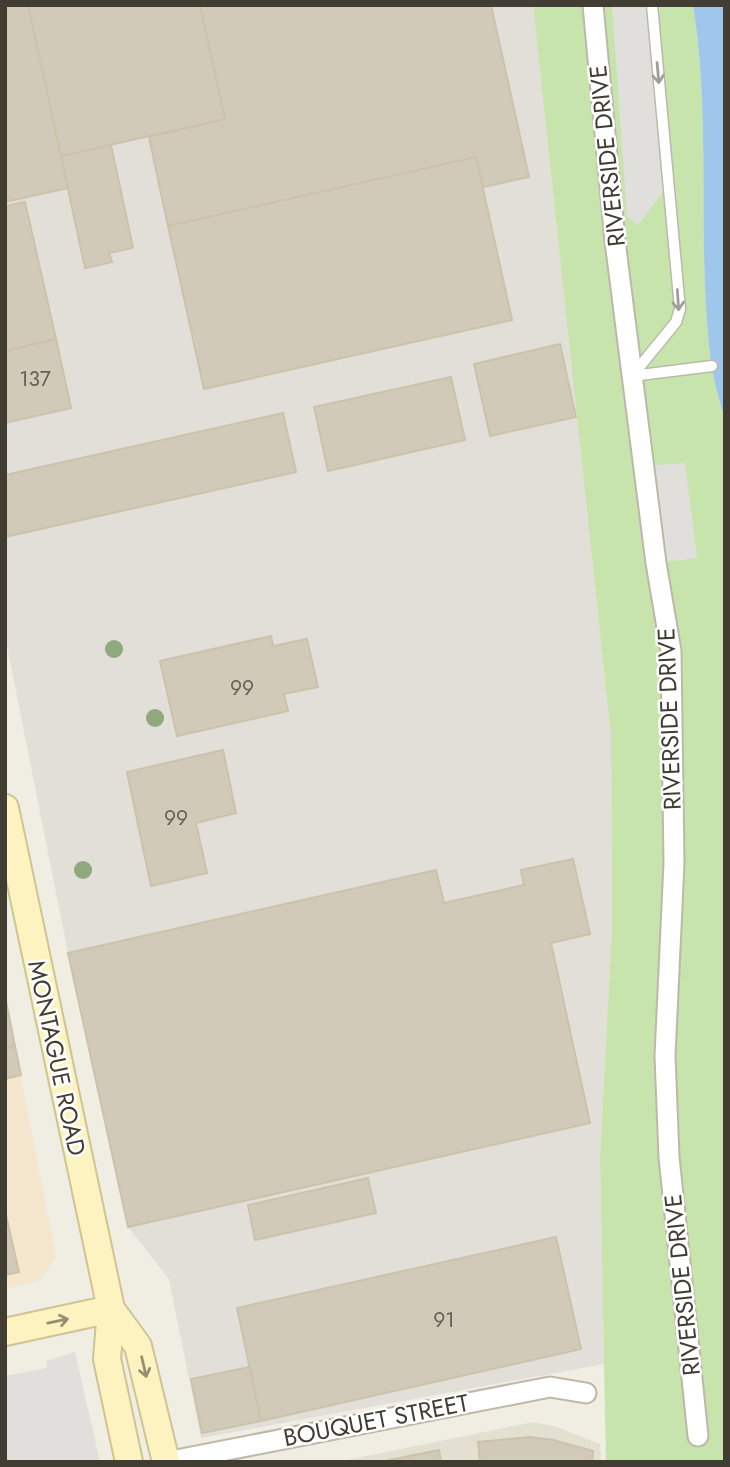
<svg xmlns="http://www.w3.org/2000/svg" width="730" height="1467" font-family="Jost,sans-serif">
<rect width="100%" height="100%" fill="#f0ede2"/>
<!-- residential -->
<path fill="#e4e0d1" d="M533 1422 554 1426 600 1444 601 1462H337Z"/>
<!-- commercial -->
<path fill="#f3e6cd" d="M5 998 56 1256 41 1280 5 1289Z"/>
<!-- industrial -->
<path fill="#e2ded8" d="M5 5H533L611 736 612 928 600 1157 604 1364 201 1438 169 1279 128 1227 68 953 5 636Z"/>
<!-- green -->
<path fill="#c6e4ac" d="M533 5H693C712 124 696 245 711 364 714 383 720 402 725 421V1462H606L600 1157 612 928 611 736Z"/>
<!-- parking -->
<path fill="#e1dfdb" d="M612 5H652L667 187 638 225 627 217Z
M685 463 697 558 656 563 644 466Z
M75 1352 100 1462H5V1376L47 1368 46 1361Z"/>
<!-- water -->
<path fill="#9fc7ec" d="M693 5H725V421C720 402 714 383 711 364 696 245 712 124 693 5Z"/>
<!-- building -->
<path fill="#d1cab8" stroke="#ccc2ac" stroke-width="2" d="M5 5H28L68 188 5 202Z
M28 5H200L225 119 61 156Z
M200 5H491L529 177 483 187 476 157 168 226 149 137 225 119Z
M111 145 133 248 109 253 112 262 85 268 61 156Z
M476 157 512 320 204 389 168 226Z
M25 202 56 339 5 351V206Z
M56 339 71 408 5 423V351Z
M560 344 576 417 490 436 474 364Z
M451 377 465 440 328 471 314 407Z
M283 413 296 472 5 537V475Z
M271 636 273 646 307 639 318 687 284 694 288 711 177 736 160 661Z
M223 750 236 813 196 823 207 873 151 886 127 772Z
M573 859 590 934 551 943 590 1123 128 1227 68 953 436 870 444 903 524 885 521 870Z
M6 1001 15 1046 5 1049V1002Z
M15 1046 21 1075 5 1079V1049Z
M368 1178 376 1213 255 1240 248 1205Z
M5 1211 19 1272 5 1275Z
M556 1237 581 1349 261 1421 237 1308Z
M250 1367 261 1421 202 1433 191 1379Z
M530 1437 553 1440 593 1451 592 1462H480L478 1442Z
M439 1450 441 1462H380Z"/>
<g fill="none" stroke-linecap="round" stroke-linejoin="round">
<defs>
<path id="lane" d="M632 376 676 322 680 309 652 5
M632 376 712 366"/>
<path id="street" d="M593 5 615 241 656 563 671 651 674 863 665 1056 669 1157 698 1436
M166 1462 550 1387 586 1393"/>
<path id="secondary" d="M5 808 111 1309 107 1359 129 1462
M111 1309 138 1346 166 1462
M5 1332 111 1309"/>
</defs>
<!-- lane casing -->
<use href="#lane" stroke="#beb8a9" stroke-width="13"/>
<!-- street casing -->
<use href="#street" stroke="#beb8a9" stroke-width="23"/>
<!-- secondary casing -->
<use href="#secondary" stroke="#cfc493" stroke-width="30"/>
<!-- lane -->
<use href="#lane" stroke="#fff" stroke-width="10"/>
<!-- street -->
<use href="#street" stroke="#fff" stroke-width="19"/>
<!-- secondary -->
<use href="#secondary" stroke="#fcf3c1" stroke-width="26"/>
</g>
<!-- trees -->
<g fill="#8fa87d">
<circle cx="114" cy="649" r="9"/>
<circle cx="155" cy="718" r="9"/>
<circle cx="83" cy="870" r="9"/>
</g>
<!-- one-way arrows -->
<defs><path id="oneway-shaft" d="M-6 0H5M1.5-3L5.5 0L1.5 3" fill="none" stroke-width="1.6" stroke-linecap="round" stroke-linejoin="round" transform="scale(1.75)"/></defs>
<g stroke="#a09e99">
<use href="#oneway-shaft" transform="translate(658 73) rotate(85)"/>
<use href="#oneway-shaft" transform="translate(678 300) rotate(86)"/>
</g>
<g stroke="#968f73">
<use href="#oneway-shaft" transform="translate(58 1321) rotate(-12)"/>
<use href="#oneway-shaft" transform="translate(144 1367) rotate(77)"/>
</g>
<g text-anchor="middle" dominant-baseline="central" stroke-width="5" stroke-linejoin="round" paint-order="stroke">
<!-- number labels -->
<g font-size="21" fill="#666054">
<text x="35" y="379">137</text>
<text x="242" y="688">99</text>
<text x="176" y="818">99</text>
<text x="444" y="1320">91</text>
</g>
<!-- street labels -->
<g font-size="24" fill="#423d33" stroke="#fff">
<text transform="translate(607 156) rotate(-96)">RIVERSIDE DRIVE</text>
<text transform="translate(669 719) rotate(-92)">RIVERSIDE DRIVE</text>
<text transform="translate(57 1058) rotate(78)">MONTAGUE ROAD</text>
<text transform="translate(682 1285) rotate(-96)">RIVERSIDE DRIVE</text>
<text transform="translate(376 1420) rotate(-11)">BOUQUET STREET</text>
</g>
</g>
<!-- border -->
<rect width="730" height="1467" fill="none" stroke="#423d33" stroke-width="14"/>
</svg>
